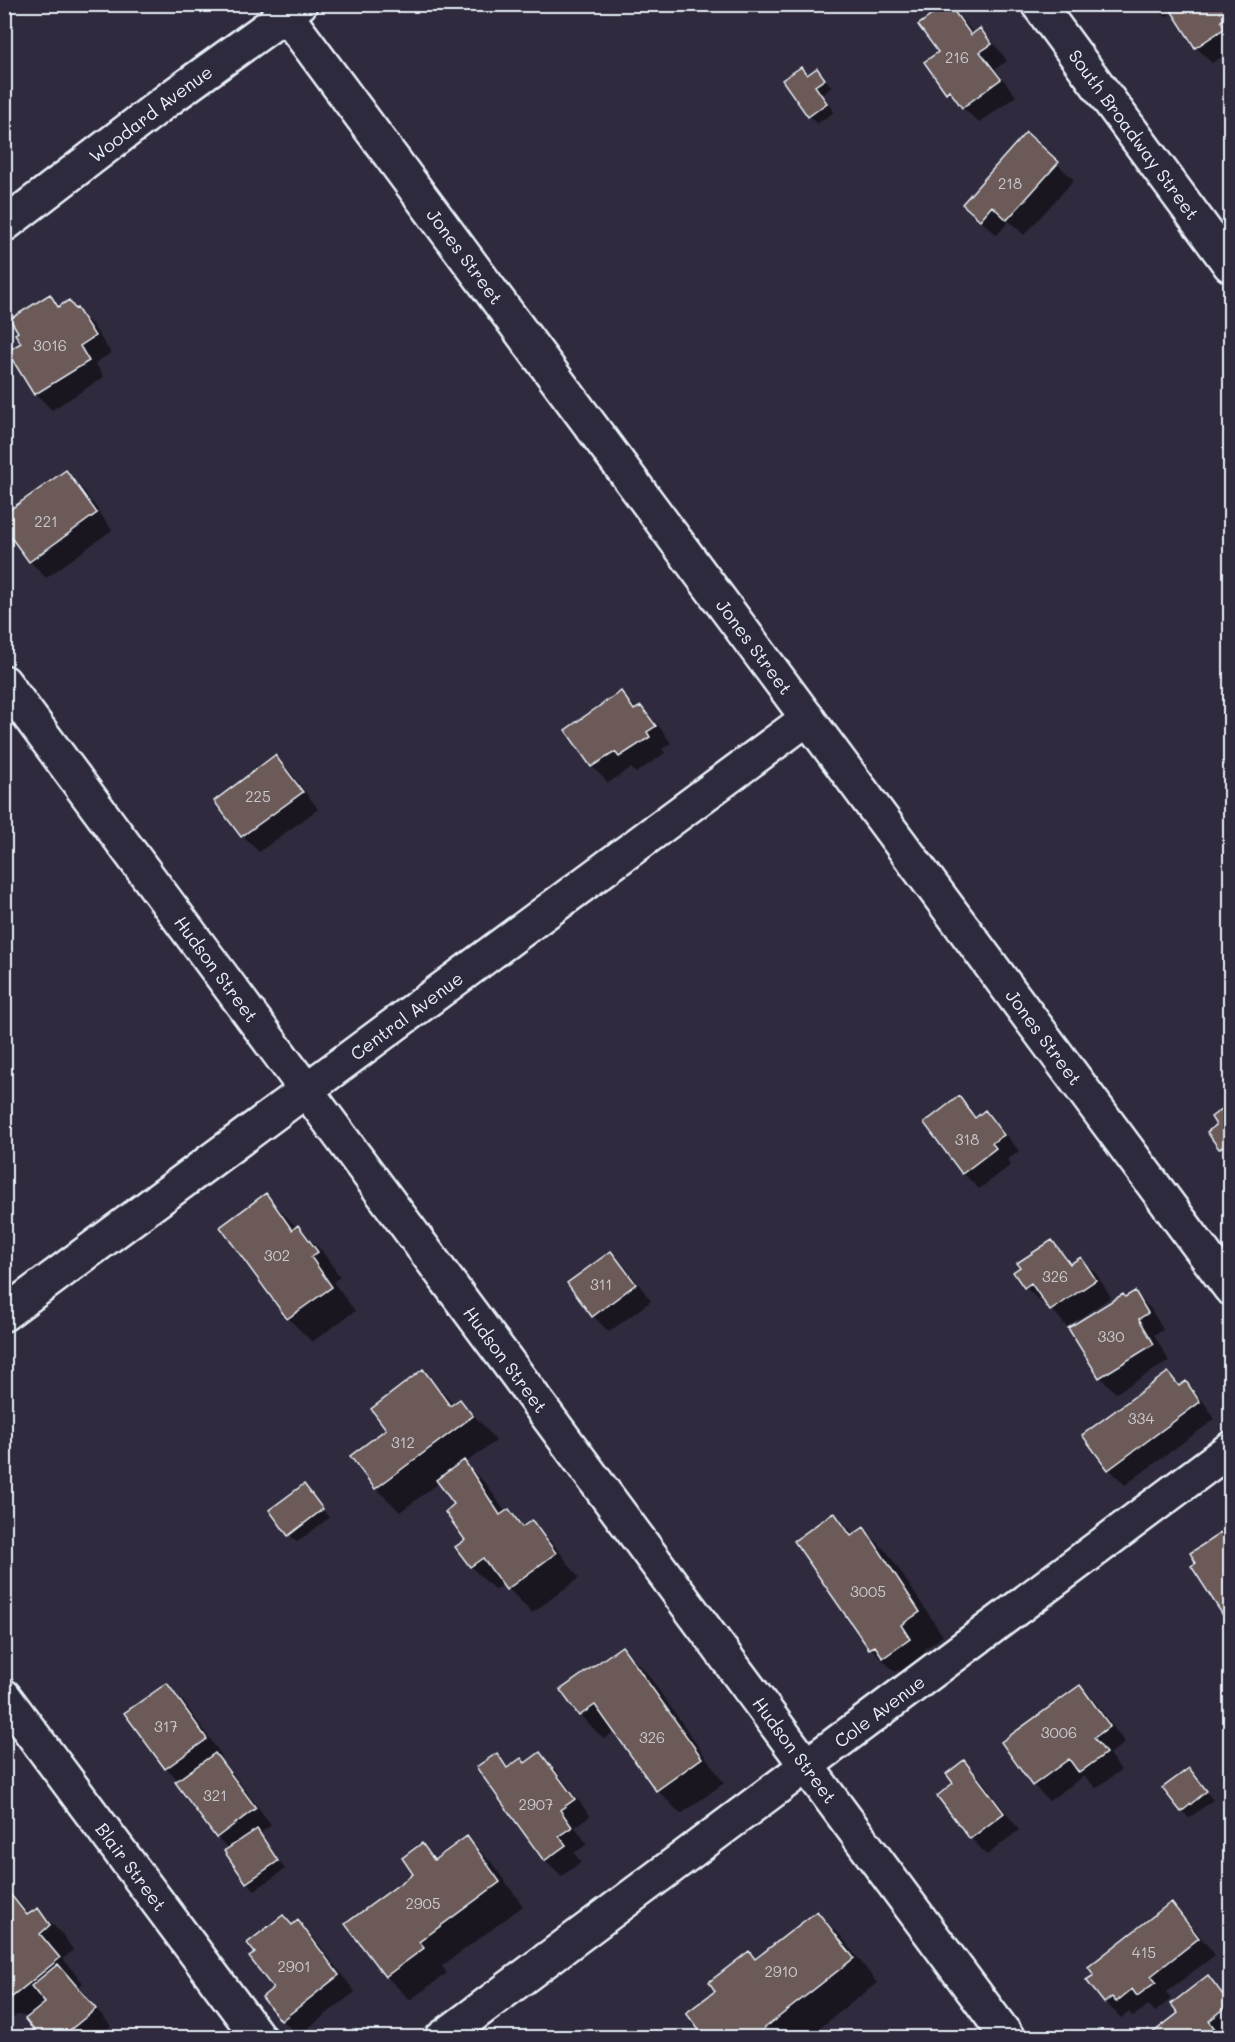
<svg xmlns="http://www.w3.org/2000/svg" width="1235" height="2042" font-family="Mali,sans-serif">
<rect width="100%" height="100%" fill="#2f2a3d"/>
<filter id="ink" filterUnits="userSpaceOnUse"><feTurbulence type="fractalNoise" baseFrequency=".0167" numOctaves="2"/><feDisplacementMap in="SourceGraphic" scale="12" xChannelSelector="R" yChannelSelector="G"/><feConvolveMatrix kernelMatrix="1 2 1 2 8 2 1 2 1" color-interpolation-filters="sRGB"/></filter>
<g filter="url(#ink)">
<!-- shadow -->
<path fill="#0007" d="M1153 4H1227L1230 9V51L1212 63 1196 47 1173 12 1166 17Z
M948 5 964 21 974 34 980 30 996 46 1007 61 995 69 1016 96 979 123 947 92Z
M801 69 809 76 817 70 832 87 822 95 834 112 817 124 809 116Z
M1026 135 1074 180 1024 235 1009 221 997 235 980 220Z
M50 296 61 307 69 302 93 326 111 353 95 363 104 377 52 410 36 394 23 344Z
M66 472 82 488 112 530 46 578 30 561 4 526Z
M621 693 638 710 641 707 657 724 671 743 662 749 665 753 636 773 631 768 608 783 592 766 567 730Z
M275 757 291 773 318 809 259 852 243 836 216 801Z
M958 1098 978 1118 985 1112 1001 1129 1019 1151 1007 1160 1011 1165 979 1189 963 1173Z
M1230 1105V1158L1221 1148 1209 1132 1218 1126 1213 1117Z
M266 1195 297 1228 298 1227 322 1251 340 1277 333 1282 355 1311 312 1342 288 1318Z
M1052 1242 1073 1264 1081 1259 1097 1275 1111 1297 1067 1327 1045 1301 1042 1303 1025 1287Z
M611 1253 627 1269 651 1301 609 1332 593 1316Z
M1135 1293 1151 1309 1163 1330 1154 1335 1169 1361 1116 1393 1100 1377 1126 1298Z
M423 1371 454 1405 460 1401 483 1425 496 1441 465 1463 487 1485 506 1513 508 1511 525 1527 531 1522 555 1546 579 1578 532 1613 504 1584 495 1590 471 1567 457 1547 467 1540 456 1505 440 1482 400 1512 376 1488 352 1456 388 1429Z
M1168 1374 1181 1387 1186 1383 1202 1400 1215 1419 1125 1485 1109 1469Z
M311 1494 329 1518 297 1542 290 1535Z
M834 1514 855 1535 864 1529 888 1553 943 1636 924 1650 933 1663 908 1681 898 1670 895 1672 871 1648Z
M1225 1532 1230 1537V1623L1193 1567Z
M622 1648 646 1672 724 1783 681 1814 657 1790 615 1731 604 1739 580 1715 562 1690Z
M166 1685 183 1701 222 1756 218 1758 231 1771 271 1825 259 1834 285 1869 255 1890 247 1882 229 1849 217 1837 179 1781 166 1768 126 1713Z
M1080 1687 1096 1703 1125 1743 1109 1754 1121 1770 1096 1788 1084 1776 1049 1801 1033 1785Z
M540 1754 556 1770 590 1816 575 1827 587 1844 574 1853 581 1862 562 1876 545 1860 478 1767 496 1755 510 1768 525 1765Z
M963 1762 980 1778 1019 1830 987 1855 971 1838 939 1796 955 1783Z
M1189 1770 1213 1800 1189 1818 1182 1811Z
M467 1838 491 1862 523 1906 442 1966 447 1973 410 2000 386 1976 416 1875 422 1845 437 1860Z
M4 1884 30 1915 38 1910 62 1934 73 1950 63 1959 83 1983 78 1987 111 2026 96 2038H42L30 2017 17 2015 4 2025Z
M1171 1904 1187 1920 1215 1955 1166 1992 1171 1999 1155 2012 1148 2005 1133 2017 1129 2012 1121 2018 1105 2002Z
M817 1913 841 1936 877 1983 807 2038H707L756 1960Z
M298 1922 314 1938 355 1992 298 2036 282 2020 275 1988 293 1926Z
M1207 1977 1230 2000V2038H1149L1180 2013Z"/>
<!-- building -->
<path fill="#6c5a59" stroke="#e8f1f8" stroke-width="1.5" d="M947 4H949L971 35 980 28 992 44 980 52 1001 79 962 108 949 90 946 93 924 62 938 52 918 25Z
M1167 4H1223L1230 15 1221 21 1225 28 1195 48Z
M801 67 807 75 817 68 825 79 815 86 827 103 808 117 782 80Z
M1026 132 1059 162 1007 220 992 206 980 220 962 204Z
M50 294 58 307 69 300 75 309 77 308 95 336 80 346 89 361 34 395 7 351 21 343 15 334 18 332 10 319Z
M66 470 97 513 29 562 4 528V514Z
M621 691 634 710 641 706 656 726 647 732 650 737 619 757 615 752 591 767 565 730Z
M275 755 303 792 241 837 214 801Z
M959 1096 975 1118 985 1110 1004 1135 992 1143 996 1148 962 1174 924 1123Z
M1230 1103V1147L1228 1143 1219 1149 1207 1132 1216 1125 1211 1117Z
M266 1193 292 1230 298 1225 318 1252 311 1257 332 1287 287 1319 220 1227Z
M1052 1240 1070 1264 1081 1257 1096 1280 1050 1311 1031 1283 1024 1288 1013 1272 1020 1267 1017 1263Z
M611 1251 636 1284 592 1317 567 1283Z
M1135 1291 1148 1313 1139 1319 1154 1344 1099 1378 1068 1328 1123 1294 1125 1297Z
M423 1369 450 1406 460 1399 473 1416 375 1489 350 1456 386 1429 371 1409Z
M1168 1372 1179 1386 1186 1381 1200 1402 1108 1470 1082 1435Z
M464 1460 500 1515 509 1509 522 1527 532 1520 556 1553 506 1590 483 1558 470 1567 455 1547 465 1540 445 1512 454 1504 436 1480Z
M304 1484 323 1509 288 1536 269 1510Z
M834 1512 851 1536 864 1527 920 1612 901 1625 910 1639 883 1658 875 1646 869 1649 794 1541Z
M1225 1530 1230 1538V1626L1191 1566 1196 1563 1190 1553Z
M622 1646 702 1758 656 1791 595 1705 579 1716 560 1690Z
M167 1683 207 1739 165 1769 124 1713Z
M1080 1685 1110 1726 1094 1738 1106 1753 1079 1773 1069 1759 1032 1786 1001 1742Z
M540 1752 575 1799 560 1810 572 1827 559 1836 566 1845 544 1861 476 1767 497 1753 507 1768 521 1758 525 1763Z
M215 1753 256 1808 216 1838 175 1782Z
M964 1760 1004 1813 970 1839 937 1796 953 1783 946 1774Z
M1189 1768 1207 1791 1181 1812 1162 1788Z
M257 1829 278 1861 246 1883 224 1851Z
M467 1836 500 1882 419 1942 424 1948 385 1977 345 1924 413 1874 402 1858 422 1843 434 1860Z
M4 1886 27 1915 38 1908 50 1925 40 1934 60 1958 12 1997 4 1993Z
M1171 1902 1199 1938 1151 1976 1156 1982 1137 1996 1132 1989 1116 2002 1112 1997 1104 2003 1086 1980 1094 1975 1088 1967Z
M817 1911 854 1958 752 2038H705L686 2013 715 1991 709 1982 749 1951 755 1959Z
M283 1915 292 1925 298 1920 339 1975 281 2021 262 1997 273 1988 249 1957 255 1953 247 1943Z
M58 1964 96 2009 60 2038H40L25 2019 45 2003 31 1986Z
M1208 1975 1230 2004 1209 2021 1222 2038H1146L1178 2013 1171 2004Z"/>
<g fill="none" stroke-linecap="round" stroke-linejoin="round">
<defs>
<g id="minor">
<path id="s1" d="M278 4 1230 1288"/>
<path id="s2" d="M1038 4 1230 265"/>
<path id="s3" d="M4 225 170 98 300 4"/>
<path id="s4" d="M4 682 1008 2038"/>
<path id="s5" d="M4 1314 808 718"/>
<path id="s6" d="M4 1696 259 2038"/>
<path id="s7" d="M442 2038 1230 1449"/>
</g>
</defs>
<!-- minor casing -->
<use href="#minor" stroke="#e8f1f8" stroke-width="38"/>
<!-- minor -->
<use href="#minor" stroke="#2f2a3d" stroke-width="33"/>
</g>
</g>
<g text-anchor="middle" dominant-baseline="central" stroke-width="4.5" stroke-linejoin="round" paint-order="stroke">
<!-- number labels -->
<g font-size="15" fill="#c9cbd0">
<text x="957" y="57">216</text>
<text x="1010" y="183">218</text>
<text x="50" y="345">3016</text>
<text x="46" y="521">221</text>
<text x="258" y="796">225</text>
<text x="967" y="1139">318</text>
<text x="277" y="1255">302</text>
<text x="1055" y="1276">326</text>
<text x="601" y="1284">311</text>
<text x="1111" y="1336">330</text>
<text x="1141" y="1418">334</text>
<text x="403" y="1442">312</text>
<text x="868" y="1591">3005</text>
<text x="166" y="1726">317</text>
<text x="1059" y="1732">3006</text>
<text x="652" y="1737">326</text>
<text x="215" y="1795">321</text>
<text x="536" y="1804">2907</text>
<text x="423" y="1903">2905</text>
<text x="1144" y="1952">415</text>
<text x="294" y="1966">2901</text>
<text x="781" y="1971">2910</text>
</g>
<!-- street labels -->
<g font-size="18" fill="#e8f1f8" stroke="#2f2a3d">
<text stroke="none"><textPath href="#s3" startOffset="184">Woodard Avenue</textPath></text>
<text stroke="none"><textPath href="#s2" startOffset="162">South Broadway Street</textPath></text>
<text stroke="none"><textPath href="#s1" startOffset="314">Jones Street</textPath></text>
<text stroke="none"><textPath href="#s1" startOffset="800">Jones Street</textPath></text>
<text stroke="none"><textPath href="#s4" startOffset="357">Hudson Street</textPath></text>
<text stroke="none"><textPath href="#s5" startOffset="501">Central Avenue</textPath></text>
<text stroke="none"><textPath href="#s1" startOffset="1286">Jones Street</textPath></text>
<text stroke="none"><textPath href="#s4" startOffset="843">Hudson Street</textPath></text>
<text stroke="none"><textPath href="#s7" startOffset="546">Cole Avenue</textPath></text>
<text stroke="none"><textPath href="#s4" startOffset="1329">Hudson Street</textPath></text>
<text stroke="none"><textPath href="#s6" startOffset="213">Blair Street</textPath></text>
</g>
</g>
<!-- margin -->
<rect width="1235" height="2042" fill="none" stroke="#2f2a3d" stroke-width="24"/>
<rect x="12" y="12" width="1211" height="2018" fill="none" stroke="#e8f1f8" stroke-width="2" filter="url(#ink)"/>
</svg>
